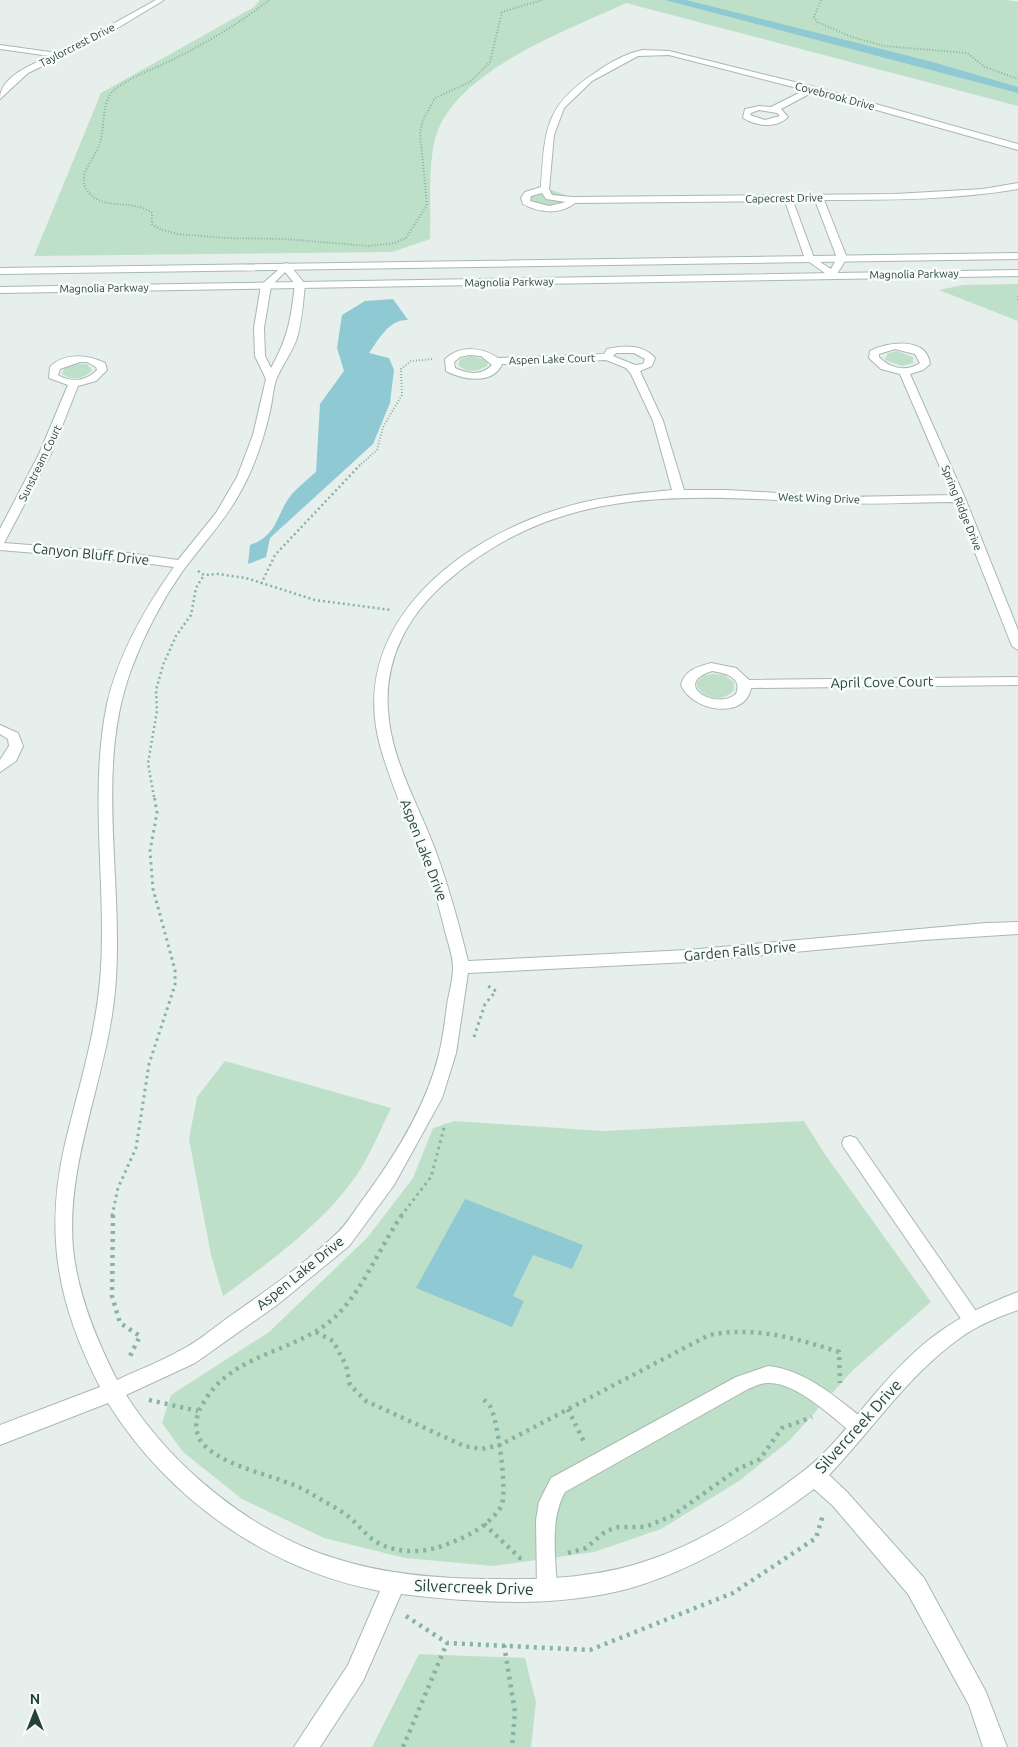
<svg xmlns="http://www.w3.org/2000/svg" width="1018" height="1747" font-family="Ubuntu,sans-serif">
<rect width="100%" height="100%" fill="#e6efeb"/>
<!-- green -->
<path fill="#bfe0c8" d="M260 0H1008L1018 2V106L626 3C567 31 449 72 434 143 428 174 431 208 430 239L392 252 34 256 101 93 254 7Z
M551 190 566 195 567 201C556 209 539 208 529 200L530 195Z
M1018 284V321L939 290 963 285Z
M897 351 913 357V363L902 366 885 360 888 353Z
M471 356 485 359 488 363 487 366C478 372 466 373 458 365L460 359Z
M74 364H87L92 370C85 379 72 381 62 374L64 368Z
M712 674 724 675 734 682V690C724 702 704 700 697 686V682L703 676Z
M225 1061 391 1108C381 1128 372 1151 360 1170 328 1220 271 1261 223 1296L211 1255 189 1139 197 1097Z
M454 1121 603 1131 804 1121 824 1153 931 1302 853 1370 789 1441 739 1481 661 1529 594 1552 493 1566 405 1558 324 1538 242 1499 183 1452 162 1423 171 1395 269 1332 367 1238 413 1178 433 1128Z
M419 1654 525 1658 536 1702 531 1747H372Z"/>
<!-- water -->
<path fill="#8ec9d4" d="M665 0H686L929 61 1018 87V93Z
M393 299 408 320C389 319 379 339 369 353L389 358 394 370 390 403 373 444 270 538 266 557 248 564 250 545C279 535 276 513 292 494 299 486 308 479 316 472L320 404 344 371 337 348 342 315 365 301Z
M465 1199 583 1245 572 1269 533 1255 513 1296 524 1301 512 1327 416 1288Z"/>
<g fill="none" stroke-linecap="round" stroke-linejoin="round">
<defs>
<path id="service" d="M850 1136 856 1138 978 1314 981 1320 978 1326 972 1328 966 1326 844 1148 842 1143 844 1138Z
M768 1366C806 1370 835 1397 865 1420L867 1426 865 1432 858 1435 851 1432C831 1416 795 1381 767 1383 761 1383 754 1387 748 1389L565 1492C549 1521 556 1558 557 1590L554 1597 547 1600 540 1597 537 1590 536 1520 539 1502 551 1478 736 1377Z"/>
<path id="minor" d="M156 0H164L106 35 28 73 0 99C0 76 32 65 50 56L0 49V45L57 53 100 31Z
M643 50 669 51 815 87 1018 144V150L813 92 781 109 788 117C776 129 756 126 743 118L745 109 759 106 771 107 805 90 669 55 638 56 592 81 564 108 554 135 549 189 552 195 572 197 895 194 983 189 1018 183V189C954 200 889 200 824 200L847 258 835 277 832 278 805 259 785 201 575 203C560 215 539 213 523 204L521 198 525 192 541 187C545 131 544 106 595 73 609 63 626 53 643 50ZM759 110 777 113 780 116 765 120 750 115 751 113ZM542 193 546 199 566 202 549 206 530 201 531 196ZM815 200 837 258 831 269 814 258 793 201Z
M286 263 289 264 305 284C303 303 302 323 296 341 290 356 280 368 275 383 273 392 272 402 270 411 263 442 253 471 237 498 222 524 200 547 182 572 161 602 144 635 131 670 91 778 130 903 112 1015 100 1093 66 1169 73 1249 78 1295 96 1339 117 1380 138 1370 160 1362 179 1351 196 1343 211 1330 226 1319 263 1293 301 1267 334 1236 345 1227 353 1213 361 1202 394 1158 426 1107 439 1054 443 1038 445 1021 447 1005 449 993 453 980 453 968 453 956 448 943 445 931 431 868 399 811 381 749 346 629 453 543 556 510 594 497 633 494 672 490L653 421 631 374 626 368 606 360 502 364C493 385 463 380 446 371L445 359C461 345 481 347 498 358L604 354 607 349C624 345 643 344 655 358L652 366 640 371 663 421 684 490H727L844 497 952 495 900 374 881 369 869 358 870 351C887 342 927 336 930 364L923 370 910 374 965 498 1018 630V650L1012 646 955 502C917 502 879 505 841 503 696 497 566 478 446 582 409 614 384 658 388 710 391 761 419 805 436 852 449 888 459 924 468 961L688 950 986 923 1018 922V934L923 940 688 962 468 973 456 1053 442 1098 394 1185 349 1246 277 1305 195 1363 126 1395C172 1467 252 1533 334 1558 386 1575 442 1579 496 1579 548 1580 603 1577 652 1559 702 1542 756 1507 798 1475 828 1454 851 1422 874 1395 920 1341 952 1317 1018 1292V1310C998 1317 978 1325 960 1338 908 1375 872 1430 829 1475L847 1492 924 1578 986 1692 1007 1747H983L969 1705 908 1594 833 1506 814 1489C759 1530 697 1569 631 1588 558 1608 476 1603 401 1594L363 1681 320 1747H294L348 1665 380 1591C268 1570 168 1499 108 1403L0 1445V1425L100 1387C58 1305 44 1235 65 1144 78 1090 95 1037 100 981 108 890 88 796 107 704 118 655 145 608 174 567L120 560 0 550V529L39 454 68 385 49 378 50 367C64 352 88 355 105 363L107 370 96 381 78 386 51 454 4 543 120 552 178 560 216 513 237 477 253 435 266 379 255 356 254 328 261 285ZM285 272 295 284C291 319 288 338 271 368L265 356 264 328 271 286ZM895 349 915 354 920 363C907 372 890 369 879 357V354ZM616 353H634L645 359 643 364 635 365 613 356ZM469 355 481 356 492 365C482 376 467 374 455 368L454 362 460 357ZM80 362H87L96 367 97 370C87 381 71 383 58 375L60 369Z
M711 663 736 668 749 680 1018 677V685L751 688C745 720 693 712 681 685 685 670 697 667 711 663ZM712 671C725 673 743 677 736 694 715 711 671 684 712 671Z
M0 725 18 733 23 746 16 761 0 772V760L9 746 8 739 0 734Z"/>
<path id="secondary" d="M1018 253V259L0 274V268Z
M1018 270V276L0 293V287Z"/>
</defs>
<!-- service casing -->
<use href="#service" stroke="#a8b8b2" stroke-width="2"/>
<!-- minor casing -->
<use href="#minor" stroke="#a8b8b2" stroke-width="2"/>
<!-- secondary casing -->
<use href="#secondary" stroke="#a4bbb3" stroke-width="2"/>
<!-- path-far3 -->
<path stroke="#86b3a5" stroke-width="2" stroke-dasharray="1 2" stroke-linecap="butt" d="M269 0C239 24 206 43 172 60 156 68 128 78 114 90 100 103 106 131 98 148 91 164 74 179 91 195 107 210 134 199 152 213V224L162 230 178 234 226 238 286 239 368 246 395 243 406 238 427 205 420 133 423 120 435 98 470 82 490 62 502 12 542 0
M821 0 814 17 817 22 852 37 884 46 967 53 985 67 1018 79
M1018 296V300
M359 466 377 450 383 427 402 395 401 369 411 361 433 359"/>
<!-- path-far2 -->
<path stroke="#86b3a5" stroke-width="2.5" stroke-dasharray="2 3" stroke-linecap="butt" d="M198 571 204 575 218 574 246 578 315 600 391 610
M261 584 275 555 360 465
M154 797 148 763 157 711 156 690 163 665 176 636 191 615 196 588 204 575"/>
<!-- path-far1 -->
<path stroke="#86b3a5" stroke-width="3" stroke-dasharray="2.5 4" stroke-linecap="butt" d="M474 1037 485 1004 496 991 488 986
M112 1216 118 1188 136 1148 149 1064 175 985V970L153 889 150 851 157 813 154 795
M401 1216 431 1177 445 1124"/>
<!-- path -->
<path stroke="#86b3a5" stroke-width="4.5" stroke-dasharray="3 5" stroke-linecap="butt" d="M113 1215 112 1296 120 1323 140 1336 128 1360
M402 1215C379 1248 364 1289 335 1317 298 1352 237 1352 207 1397 203 1404 198 1409 197 1418 195 1427 197 1439 205 1446 232 1471 281 1475 312 1494 324 1502 338 1508 349 1517 359 1525 367 1537 378 1543 397 1553 420 1553 439 1547 463 1539 487 1528 501 1507 508 1495 498 1419 490 1406 488 1403 485 1401 482 1398
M316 1332 333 1341 346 1365 350 1385 366 1401 464 1446 482 1449 500 1445 709 1335C755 1326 795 1338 839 1352L840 1383
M149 1400 198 1411
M568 1409 585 1444
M484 1524 520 1558H525
M568 1553 586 1548 606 1531 618 1527H645L672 1516 738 1469 760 1459 782 1428 812 1417
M406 1616 447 1643 590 1650 733 1593 816 1538 823 1515
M504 1645 515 1712 512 1747
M403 1747 447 1643"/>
<!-- service -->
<use href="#service" fill="#fff" fill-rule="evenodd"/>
<!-- minor -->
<use href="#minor" fill="#fff" fill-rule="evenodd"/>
<!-- secondary -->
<use href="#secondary" fill="#fff" fill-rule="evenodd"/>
</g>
<g text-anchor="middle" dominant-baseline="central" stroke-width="5" stroke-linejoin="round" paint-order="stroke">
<!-- far-street labels -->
<g font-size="11" fill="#24423a" stroke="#f7fbf9">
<text transform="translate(77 45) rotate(-27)">Taylorcrest Drive</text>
<text transform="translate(835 96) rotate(15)">Covebrook Drive</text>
<text transform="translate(784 198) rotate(-1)">Capecrest Drive</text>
<text transform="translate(914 274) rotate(-1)">Magnolia Parkway</text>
<text transform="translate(509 282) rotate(-1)">Magnolia Parkway</text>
<text transform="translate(104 288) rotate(-1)">Magnolia Parkway</text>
<text transform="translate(552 359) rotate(-2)">Aspen Lake Court</text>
<text transform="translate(40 463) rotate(-64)">Sunstream Court</text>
<text transform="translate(819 498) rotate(2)">West Wing Drive</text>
<text transform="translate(962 508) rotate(68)">Spring Ridge Drive</text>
</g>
<!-- street labels -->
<g font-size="14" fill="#24423a" stroke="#f7fbf9">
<text transform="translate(91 554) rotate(6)">Canyon Bluff Drive</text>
<text transform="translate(882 682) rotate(-1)">April Cove Court</text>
<text transform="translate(424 850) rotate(69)">Aspen Lake Drive</text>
<text transform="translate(740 951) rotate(-5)">Garden Falls Drive</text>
<text transform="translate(300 1273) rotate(-39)">Aspen Lake Drive</text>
</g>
<!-- near-street labels -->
<g font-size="16" fill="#24423a" stroke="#f7fbf9">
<text transform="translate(858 1426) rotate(-48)">Silvercreek Drive</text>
<text transform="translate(474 1587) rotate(2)">Silvercreek Drive</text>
</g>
</g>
<!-- north arrow -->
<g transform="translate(35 1712)" stroke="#f7fbf9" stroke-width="4" paint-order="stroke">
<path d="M0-4L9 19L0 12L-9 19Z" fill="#24423a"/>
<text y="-8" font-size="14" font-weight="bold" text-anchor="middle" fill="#24423a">N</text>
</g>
</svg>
